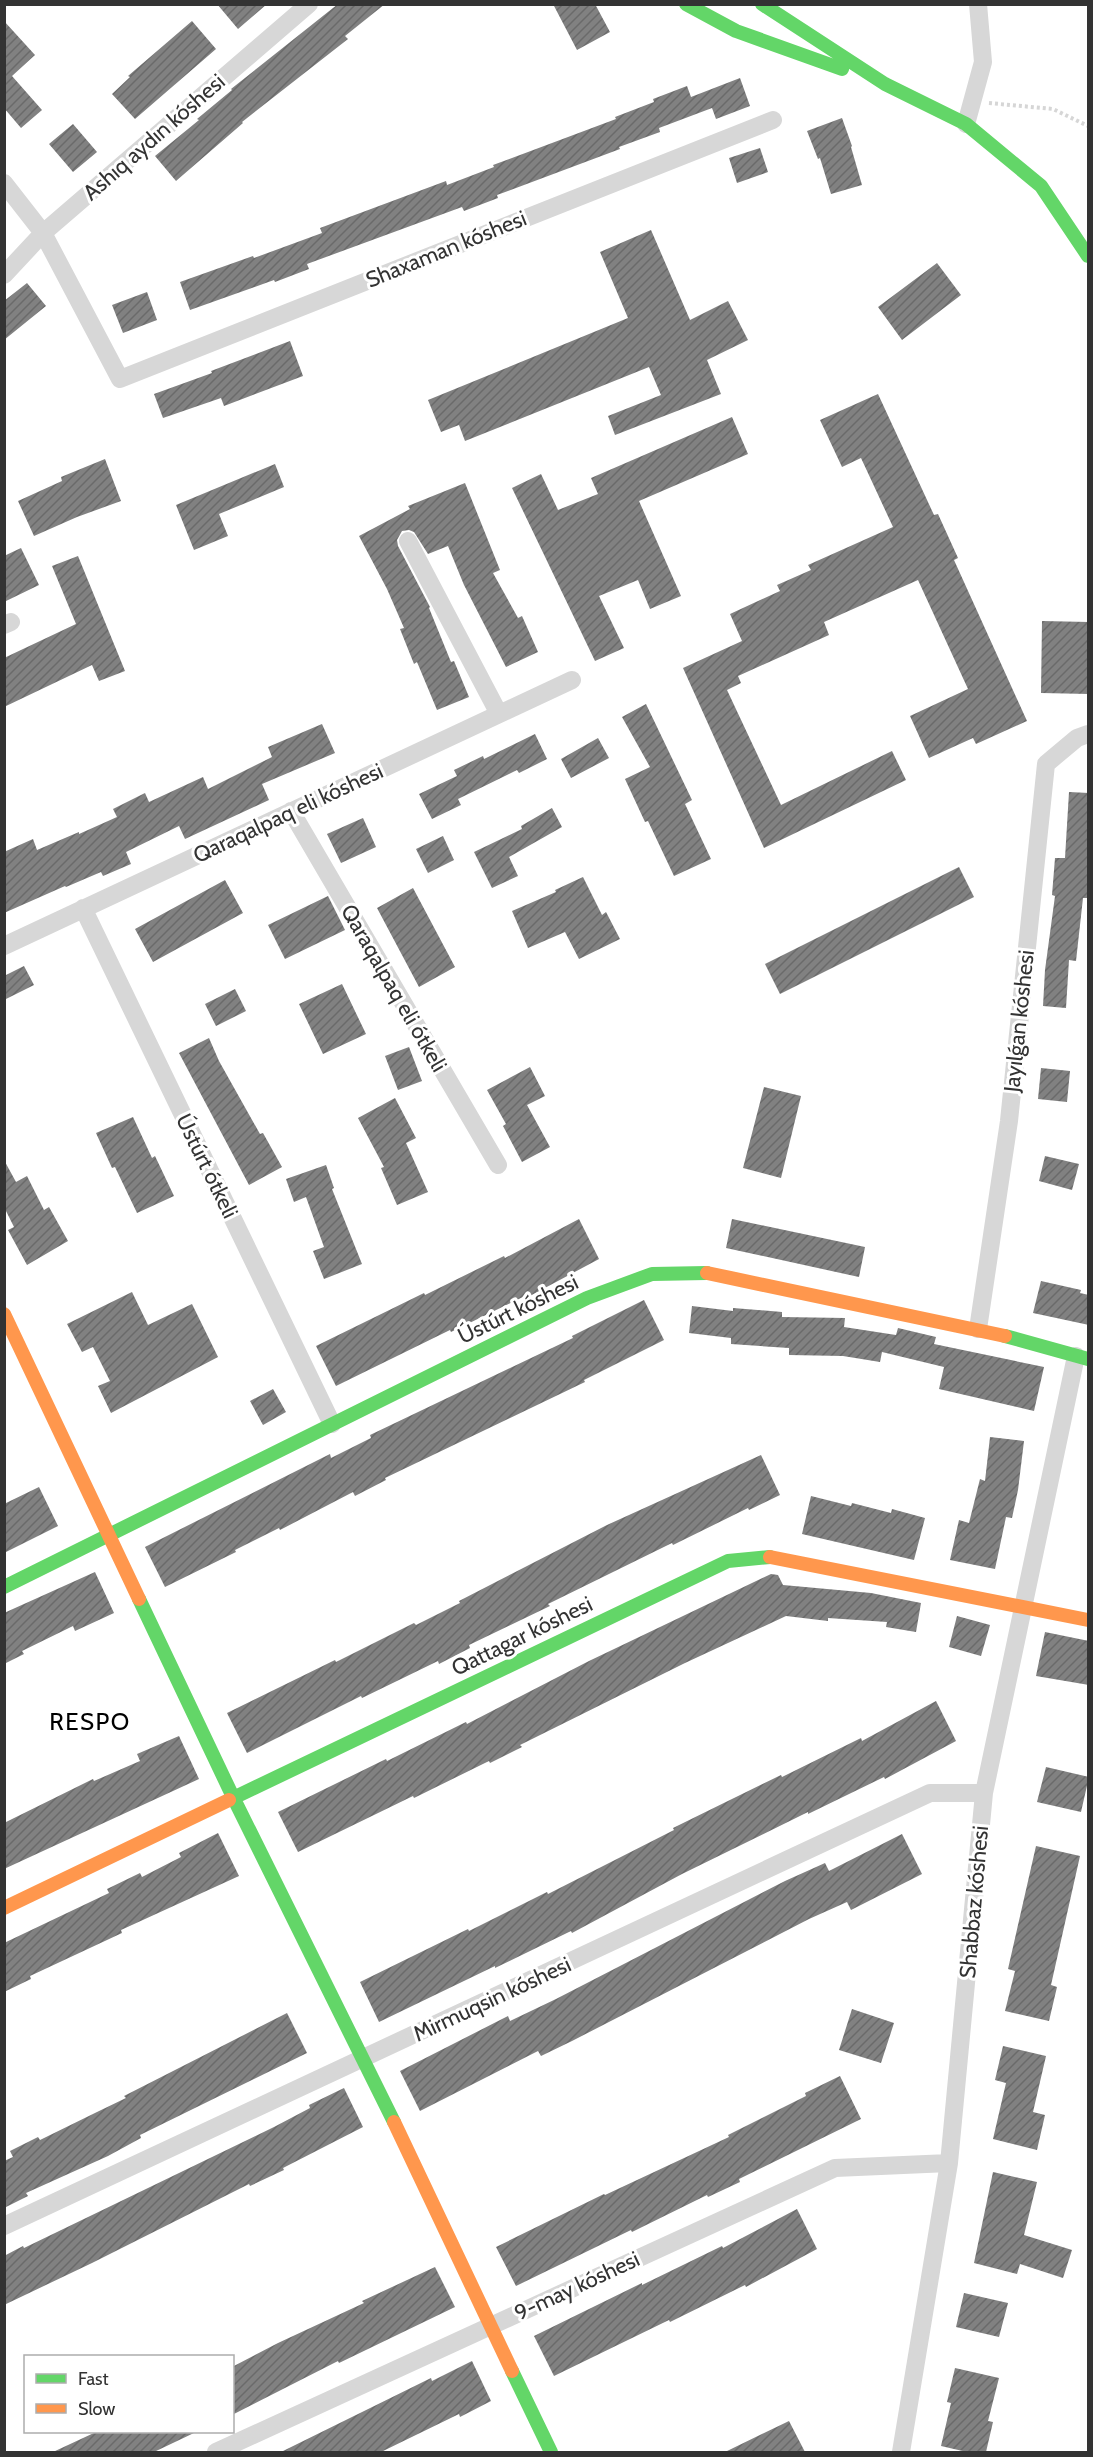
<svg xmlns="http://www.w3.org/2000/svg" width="1093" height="2457" font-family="Cabin,sans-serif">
<defs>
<pattern id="building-hatch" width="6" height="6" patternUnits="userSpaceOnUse" patternTransform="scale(1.5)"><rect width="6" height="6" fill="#818181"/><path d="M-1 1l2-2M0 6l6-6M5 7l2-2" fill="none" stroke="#6a6a6a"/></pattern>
</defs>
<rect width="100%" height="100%" fill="#fff"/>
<!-- building -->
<path fill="url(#building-hatch)" d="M217 4H267L238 29Z
M338 4H385L345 36 348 39 242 122 243 123 176 181 155 156 199 120 197 119 232 90 231 89Z
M553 4H595L610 32 577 50Z
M4 21 35 55 12 76 42 110 21 128 4 108Z
M192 21 216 49 135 119 112 94 130 77 128 76Z
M740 78 750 106 716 119 712 108 659 128 660 132 619 147 620 149 497 195 498 198 464 211 462 207 307 264 309 269 275 282 274 280 190 310 180 282 253 256 254 258 322 233 320 228 446 181 447 185 494 167 493 165 616 119 615 117 654 102 653 99 687 86 691 97Z
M842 118 852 146 851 147 862 185 831 194 820 158 818 159 807 131Z
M73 124 97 152 73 172 49 144Z
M760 148 768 172 737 183 729 158Z
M651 230 690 320 728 301 748 340 707 360 721 394 615 435 608 416 661 395 649 367 465 441 459 425 441 432 428 400 628 318 600 252Z
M937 263 961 295 902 340 878 307Z
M27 283 46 306 4 340V301Z
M147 292 157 320 123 333 112 305Z
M290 341 303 376 224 406 221 398 163 418 154 394 212 373 211 371Z
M878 394 934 515 938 514 958 558 954 560 1027 721 976 744 973 738 929 758 910 716 968 689 918 580 824 622 829 635 738 676 741 683 727 690 781 805 892 751 906 780 764 848 683 668 742 641 730 614 780 591 777 585 811 570 808 565 893 527 861 458 842 467 820 420Z
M732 417 748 454 639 501 681 596 650 609 638 580 599 596 624 648 595 661 512 488 541 474 558 510 598 494 591 478Z
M105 459 121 501 77 517 34 536 18 501 62 481 61 477Z
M275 464 284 487 219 514 228 536 194 550 176 505Z
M465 483 500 570 493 573 518 618 522 616 538 652 506 667 464 585 448 546 428 554 414 532 409 530 402 531 397 540 398 546 430 607 429 608 451 662 454 661 469 697 437 710 417 662 414 664 400 629 404 628 387 589 359 536 410 509 408 506Z
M21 548 39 585 4 602V556Z
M78 556 125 671 99 681 92 665 4 707V658L76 624 52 566Z
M1042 621 1089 622V694L1041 693Z
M646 704 692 800 685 804 711 859 674 876 648 821 645 822 625 779 650 767 622 717Z
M322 724 335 753 262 784 269 800 185 839 179 826 126 852 131 864 103 876 101 872 66 887 65 886 4 913V852L33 839 37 850 79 832V834L117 817 113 809 145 793 149 802 203 777 208 789 272 757 268 747Z
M535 734 547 759 519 773 517 770 458 799 461 805 432 819 419 794 457 776 454 770 483 756 484 759Z
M598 738 609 758 571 778 561 759Z
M1069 792 1089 793V898H1083L1076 961 1069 960 1066 1008 1043 1006 1045 970 1055 896 1052 895 1055 858H1065Z
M552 808 562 827 509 857 518 876 492 888 474 852 522 829 521 826Z
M363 818 376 847 341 863 327 834Z
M443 836 454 860 428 873 416 849Z
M959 867 974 897 780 994 765 964Z
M583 877 602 915 606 912 620 939 579 959 565 932 528 948 512 911 556 892 555 890Z
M225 880 243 913 153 962 135 929Z
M413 888 455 967 419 987 377 908Z
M328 896 345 930 285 959 268 925Z
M24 966 34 985 4 1000V976Z
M342 984 366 1034 323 1054 299 1004Z
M235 989 246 1011 216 1026 205 1004Z
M209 1038 219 1061 260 1134 263 1133 282 1167 249 1185 179 1053Z
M409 1047 422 1081 398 1090 385 1056Z
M530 1067 545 1096 527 1105 550 1147 522 1162 503 1126 506 1124 487 1090Z
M1041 1068 1070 1071 1067 1102 1038 1099Z
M764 1087 801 1096 781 1178 743 1168Z
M395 1098 416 1138 406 1143 428 1192 397 1205 381 1168 384 1167 358 1118Z
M133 1117 152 1158 155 1156 174 1196 137 1213 115 1167 112 1168 96 1133Z
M1045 1156 1079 1164 1072 1190 1039 1181Z
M4 1160 16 1182 27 1176 44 1210 49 1207 68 1241 27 1265 8 1230 14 1227 4 1207Z
M326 1165 334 1188 332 1189 362 1264 324 1279 313 1251 324 1247 306 1197 294 1202 286 1179Z
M579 1219 599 1259 528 1297 527 1295 451 1332 450 1330 336 1386 316 1346 424 1293 425 1295 504 1256 505 1258Z
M732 1219 865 1247 859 1277 726 1248Z
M1041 1281 1081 1290 1080 1293 1089 1295V1325L1033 1313Z
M132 1292 148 1325 192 1304 218 1357 111 1413 98 1386 110 1381 93 1347 82 1352 67 1324Z
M644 1300 664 1340 584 1380 585 1382 385 1478 386 1480 355 1496 353 1492 280 1530 279 1528 235 1550 236 1552 165 1587 145 1547 330 1454 331 1458 371 1438 370 1435 573 1338 572 1336Z
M692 1306 733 1311V1308L782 1312V1317L845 1318 844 1327 896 1335 898 1328 936 1337 934 1344 1044 1367 1034 1411 939 1389 944 1367 882 1352 880 1362 843 1356 789 1355V1348L731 1344V1338L689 1333Z
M273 1389 286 1412 263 1425 250 1401Z
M990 1437 1024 1441 1018 1490 1012 1518 1006 1517 995 1569 950 1560 959 1520 969 1523 980 1479 985 1481Z
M761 1455 780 1495 749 1510 748 1508 673 1545 672 1543 548 1604 550 1606 469 1645 470 1648 439 1664 438 1661 362 1698 361 1696 247 1753 227 1713 335 1660 336 1662 414 1623 416 1625 460 1603 459 1601 607 1525Z
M39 1487 58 1526 4 1553V1504Z
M811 1496 851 1506 852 1503 891 1513 892 1509 925 1518 914 1560 802 1534Z
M95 1572 114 1613 75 1631 73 1626 22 1651 24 1654 4 1664V1613Z
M771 1574 778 1575 783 1585 871 1593 921 1603 916 1632 886 1627 887 1622 828 1618V1621L786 1616 685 1663 520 1745 522 1747 490 1763 489 1761 414 1798 413 1796 298 1852 278 1812 386 1759 387 1761 466 1722 467 1724 589 1661Z
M957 1616 990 1625 981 1656 949 1647Z
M1045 1632 1089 1641V1685L1036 1676Z
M936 1701 956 1741 885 1779 884 1777 808 1814V1812L682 1874 572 1933 571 1931 495 1968V1966L379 2022 360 1982 468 1929 469 1931 547 1892 548 1894 674 1830 673 1828 781 1775 782 1777 861 1738 862 1741Z
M179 1736 199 1779 4 1869V1823L93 1779 94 1781 140 1761 137 1754Z
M1046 1767 1089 1777 1081 1812 1037 1802Z
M218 1833 239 1876 121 1930 122 1933 30 1976 31 1979 4 1992V1943L109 1893 107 1889 140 1873 142 1877 181 1857 179 1853Z
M902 1834 922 1874 851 1910 847 1902 809 1919 572 2041 541 2056 538 2051 420 2111 400 2071 508 2016 510 2021 556 1999 785 1881 825 1863 829 1871Z
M1036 1846 1080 1856 1051 1985 1057 1987 1049 2021 1005 2011 1015 1971 1008 1969Z
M852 2009 894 2023 881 2063 839 2050Z
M287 2013 307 2053 140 2135 141 2138 108 2156 26 2193 28 2196 4 2208V2161L13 2157 10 2151 38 2137 40 2140 97 2112 126 2098 124 2096Z
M1003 2046 1046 2056 1033 2112 1045 2115 1037 2150 993 2139 1006 2083 995 2080Z
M840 2076 861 2119 739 2179 740 2182 708 2197 707 2195 632 2232 631 2230 516 2286 496 2247 604 2194 605 2195 729 2137 728 2135 806 2096 805 2093Z
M344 2088 363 2127 283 2168 284 2170 250 2186 249 2184 92 2263 4 2305V2256L23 2246 24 2248 274 2127 310 2108 309 2105Z
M993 2172 1037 2182 1024 2235 1072 2250 1063 2278 1020 2264 1017 2274 974 2263Z
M797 2209 817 2249 746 2287 745 2285 670 2322 669 2320 554 2376 534 2336 642 2283V2285L722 2246 723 2248Z
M435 2267 455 2307 339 2363 338 2361 232 2415V2367L278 2343 364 2303 362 2301Z
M964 2293 1008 2303 999 2337 956 2327Z
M472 2361 491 2401 460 2417 459 2414 381 2452H281L431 2378 432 2381Z
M955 2368 999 2378 988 2421 993 2422 986 2452H967L941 2446 951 2403 947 2402Z
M789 2421 805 2452H725Z
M96 2432H196L154 2452H53Z"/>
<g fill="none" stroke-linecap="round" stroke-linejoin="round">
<!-- path -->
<path stroke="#d6d6d6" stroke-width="4" stroke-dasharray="3 3" stroke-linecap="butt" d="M989 103 1053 109 1088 126"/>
<!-- street -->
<path stroke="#d7d7d7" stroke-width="18" d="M966 124 983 62 978 4
M4 183 43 233 120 379 773 120
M4 275 43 233 309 4
M408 541 499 714
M4 625 11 622
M291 811 498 1165
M83 908 332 1424
M4 946 572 680
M978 1329 1009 1121 1046 764 1077 738 1088 734
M4 2226 930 1793H984
M216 2452 835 2168 949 2163
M901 2452 949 2163 984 1793 1076 1356"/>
<!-- fast -->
<path stroke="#63d668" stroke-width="14" d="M686 4 736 31 842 69
M762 4 885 84 966 124 1041 186 1088 256
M1005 1336 1088 1359
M4 1587 587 1298 652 1274 707 1273
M139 1599 233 1797 394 2122
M229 1800 728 1561 770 1557
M512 2371 551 2452"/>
<!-- slow -->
<path stroke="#ff974d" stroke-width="14" d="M707 1273 1005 1336
M4 1314 139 1599
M770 1557 1088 1620
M4 1908 229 1800
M394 2122 512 2371"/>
</g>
<g text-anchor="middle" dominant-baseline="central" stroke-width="6" stroke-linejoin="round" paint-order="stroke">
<!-- street labels -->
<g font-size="22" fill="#333" stroke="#fff">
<text transform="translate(154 137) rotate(-41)">Ashıq aydın kóshesi</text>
<text transform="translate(446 249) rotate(-22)">Shaxaman kóshesi</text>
<text transform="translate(288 813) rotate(-25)">Qaraqalpaq eli kóshesi</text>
<text transform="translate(394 988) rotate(60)">Qaraqalpaq eli ótkeli</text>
<text transform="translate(1019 1021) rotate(-84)">Jayılǵan kóshesi</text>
<text transform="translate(207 1166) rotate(64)">Ústúrt ótkeli</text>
<text transform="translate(518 1309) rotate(-26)">Ústúrt kóshesi</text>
<text transform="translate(522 1636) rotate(-26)">Qattagar kóshesi</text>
<text transform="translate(974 1902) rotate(-85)">Shabbaz kóshesi</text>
<text transform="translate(492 1999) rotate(-25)">Mirmuqsin kóshesi</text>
<text transform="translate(577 2286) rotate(-25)">9-may kóshesi</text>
</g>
<!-- neighbourhood labels -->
<g font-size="24" letter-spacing="1.5" fill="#000" stroke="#fff">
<text x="90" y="1721">RESPO</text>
</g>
</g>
<!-- border -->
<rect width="1093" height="2457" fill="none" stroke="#333333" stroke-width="12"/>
<!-- legend -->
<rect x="24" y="2355" width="210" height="78" fill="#ffffff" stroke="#adadad" stroke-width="1.5"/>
<rect x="36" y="2374" width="30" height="9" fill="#63d668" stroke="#adadad" stroke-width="1.5"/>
<text x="78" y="2385" font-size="18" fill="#333333">Fast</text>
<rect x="36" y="2404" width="30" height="9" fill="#ff974d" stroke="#adadad" stroke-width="1.5"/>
<text x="78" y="2415" font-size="18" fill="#333333">Slow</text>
</svg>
